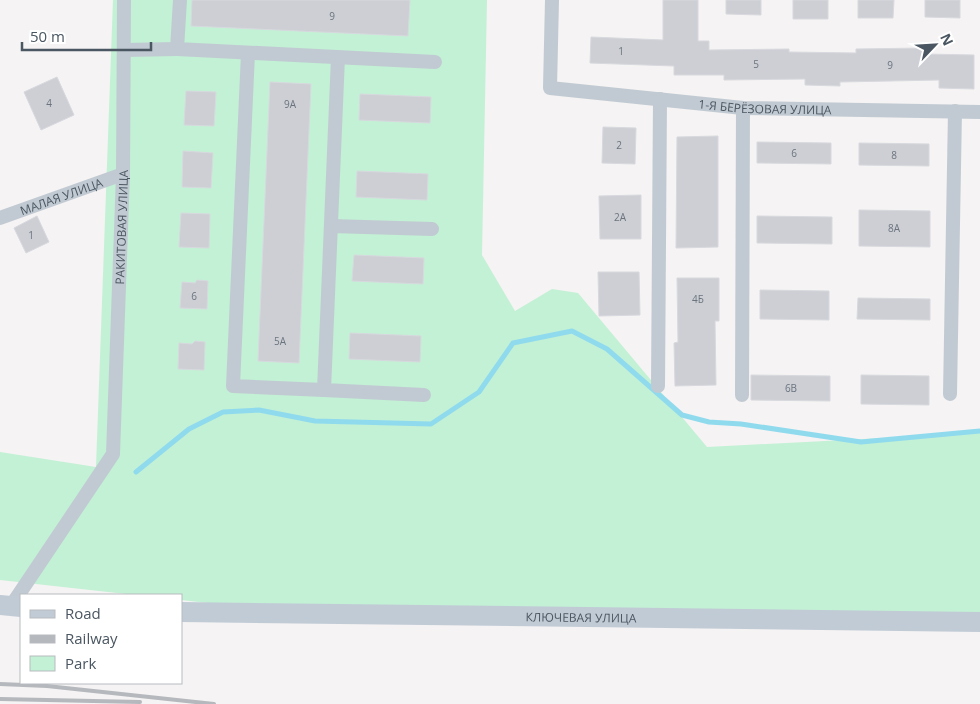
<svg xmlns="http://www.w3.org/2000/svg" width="980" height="704" font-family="'Open Sans',sans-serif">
<rect width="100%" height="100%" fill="#f5f3f3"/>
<!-- green -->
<path fill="#c3f1d5" d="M113 0H487L482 255 515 311 552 289 578 293 707 447 980 433V622L304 614 181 600V595H135L0 580V452L96 467Z"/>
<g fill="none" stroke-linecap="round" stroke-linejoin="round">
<!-- stream -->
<path stroke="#90daee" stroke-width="5" d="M136 472 189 429 223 412 259 410 315 421 431 424 479 392 513 343 572 331 607 349 682 415 709 422 741 424 861 442 980 431"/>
</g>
<!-- building -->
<path fill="#cdcfd5" stroke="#d7d9de" d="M192 0H410L408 36 191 26Z
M663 0H698V41H709V50L789 49V52L856 53V49L924 48V54L974 55V89L939 88V80L840 82V86L805 85V79L724 80V75H674V66L590 63 591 37 663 40Z
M726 0H761V15L726 14Z
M793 0H828V19H793Z
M858 0H894L893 18H858Z
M925 0H960V18L925 17Z
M57 77 74 115 41 130 24 92Z
M270 82 311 84 299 363 258 361Z
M186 91 216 92 214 126 184 125Z
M360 94 431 97 430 123 359 120Z
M603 127 636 128 635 164 602 163Z
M718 136V247L676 248 677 137Z
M757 142 831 143V164L757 163Z
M859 143 929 144V166L859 165Z
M183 151 213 153 211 188 182 187Z
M357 171 428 174 427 200 356 197Z
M641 195V239H600L599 196Z
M859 210 930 211V247L859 246Z
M181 213 210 214 209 248 179 247Z
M37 216 49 242 26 253 14 228Z
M757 216 832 217V244L757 243Z
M354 255 424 258 423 284 352 281Z
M598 272H639L640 315 599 316Z
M677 278H719V321H715L716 385 675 386 674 343 678 342Z
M197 280 208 281 207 309 180 308 182 282 195 283Z
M760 290 829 291V320L760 319Z
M858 298 930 299V320L857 319Z
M350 333 421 336 420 362 349 359Z
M195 341 205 342 204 370 178 369 179 343 192 344Z
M751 375 830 376V401L751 400Z
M861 375 929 376V405L861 404Z"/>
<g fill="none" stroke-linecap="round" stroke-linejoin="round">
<!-- minor -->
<g stroke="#c1cad2" stroke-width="14">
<path d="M180 0 177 49 435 62"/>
<path id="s1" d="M552 0 550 88 743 108 980 112"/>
<path d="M124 50 177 49"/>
<path d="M248 53 233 386 324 390"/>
<path d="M338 57 324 390 424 395"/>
<path id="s2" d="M0 218 123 174"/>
<path d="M331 226 432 229"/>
<path d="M658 386 660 99"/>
<path d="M950 394 955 111"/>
<path d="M742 395 743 108"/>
<path id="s3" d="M11 606 113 454 123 174 124 0"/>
</g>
<!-- secondary -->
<g stroke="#c1cbd6" stroke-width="20">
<path d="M0 605 21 607"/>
<path id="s4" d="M181 612 980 622"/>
</g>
<!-- rail -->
<path stroke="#b5b8bd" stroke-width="4" d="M0 684 47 686 214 704
M0 699 140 702"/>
</g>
<g text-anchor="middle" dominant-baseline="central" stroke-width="4.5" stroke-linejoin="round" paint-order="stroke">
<!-- number labels -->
<g font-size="10" fill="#6b747e">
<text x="332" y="16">9</text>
<text x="621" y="51">1</text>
<text x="756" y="64">5</text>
<text x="890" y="65">9</text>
<text x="49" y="103">4</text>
<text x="290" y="104">9А</text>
<text x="619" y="145">2</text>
<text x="794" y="153">6</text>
<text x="894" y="155">8</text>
<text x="620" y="217">2А</text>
<text x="894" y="228">8А</text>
<text x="31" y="235">1</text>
<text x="194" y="296">6</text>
<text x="698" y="299">4Б</text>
<text x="280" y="341">5А</text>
<text x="791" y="388">6В</text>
</g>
<!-- street labels -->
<g font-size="12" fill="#4a5661" stroke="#fff">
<text stroke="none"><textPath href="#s1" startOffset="304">1-Я БЕРЁЗОВАЯ УЛИЦА</textPath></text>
<text stroke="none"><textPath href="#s2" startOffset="65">МАЛАЯ УЛИЦА</textPath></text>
<text stroke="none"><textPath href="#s3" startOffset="410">РАКИТОВАЯ УЛИЦА</textPath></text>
<text stroke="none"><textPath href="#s4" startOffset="400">КЛЮЧЕВАЯ УЛИЦА</textPath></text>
</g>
</g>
<!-- legend -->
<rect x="20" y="594" width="162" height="90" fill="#ffffff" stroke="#b7bbc0"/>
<rect x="30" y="610" width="25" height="8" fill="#c1cbd6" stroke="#b7bbc0"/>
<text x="65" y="619" font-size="15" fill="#4a5661">Road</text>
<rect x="30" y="635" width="25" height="8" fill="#b5b8bd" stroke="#b7bbc0"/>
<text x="65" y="644" font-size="15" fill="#4a5661">Railway</text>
<rect x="30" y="656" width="25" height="15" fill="#c3f1d5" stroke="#b7bbc0"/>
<text x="65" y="669" font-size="15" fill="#4a5661">Park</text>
<!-- north arrow -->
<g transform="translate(935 45) rotate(65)" stroke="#ffffff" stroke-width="4" paint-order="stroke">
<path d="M0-4L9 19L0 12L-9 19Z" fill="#4a5661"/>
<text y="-8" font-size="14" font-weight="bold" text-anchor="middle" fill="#4a5661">N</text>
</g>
<!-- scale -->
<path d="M22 42v8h129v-8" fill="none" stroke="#4a5661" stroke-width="2.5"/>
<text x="30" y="42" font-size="15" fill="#4a5661" stroke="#ffffff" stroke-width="4" paint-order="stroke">50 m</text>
</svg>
